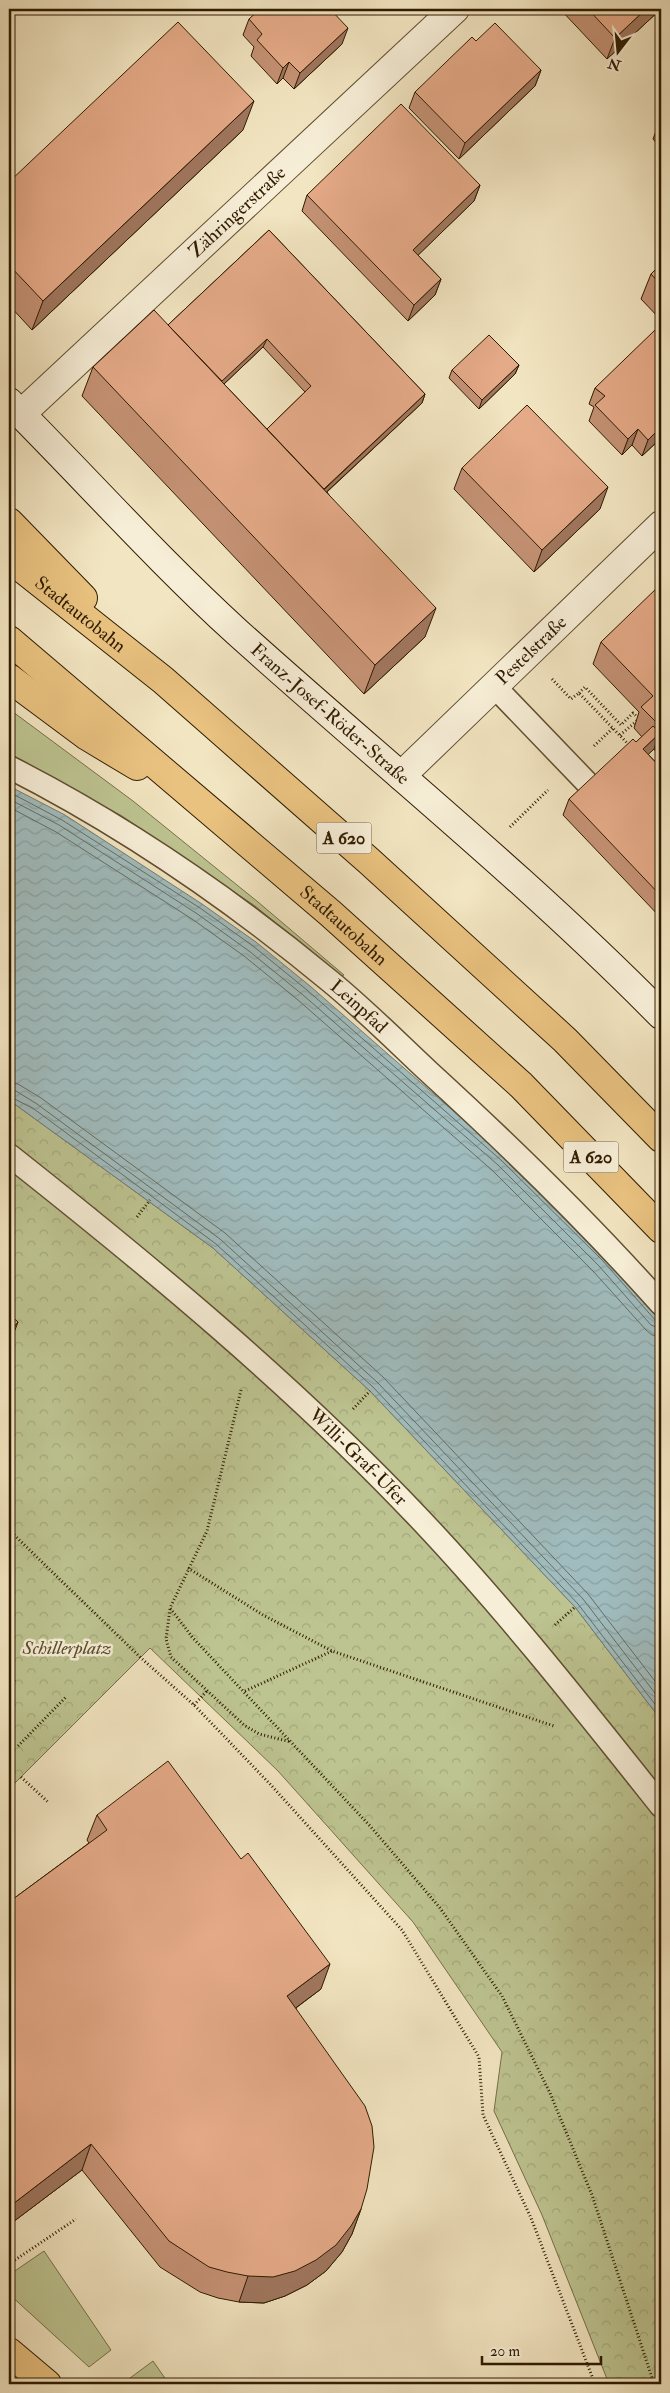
<svg xmlns="http://www.w3.org/2000/svg" width="670" height="2393" font-family="'IM FELL Double Pica',serif">
<defs>
<pattern id="park-crowns" width="20" height="18" patternUnits="userSpaceOnUse" patternTransform="scale(1.25)"><rect width="20" height="18" fill="#bdc491"/><path d="M2 6a3 3 0 1 1 6 0M12 15a3 3 0 1 1 6 0" fill="none" stroke="#a3a87b"/></pattern>
<pattern id="water-waves" width="16" height="10" patternUnits="userSpaceOnUse" patternTransform="scale(1.25)"><rect width="16" height="10" fill="#a0bcbe"/><path d="M0 5q4-4 8 0t8 0" fill="none" stroke="#8aa1a2"/></pattern>
</defs>
<rect width="100%" height="100%" fill="#f2e5c1"/>
<filter id="stains"><feTurbulence type="fractalNoise" baseFrequency=".004" numOctaves="4"/><feColorMatrix values="0 0 0 0 .2 0 0 0 0 .09 0 0 0 0 .02 0 0 0 .5 -.17"/></filter>
<radialGradient id="worn" r=".72"><stop offset=".6" stop-color="#630" stop-opacity="0"/><stop offset="1" stop-color="#630" stop-opacity=".3"/></radialGradient>
<!-- grass -->
<path fill="#bdc491" stroke="#767048" d="M9 709 133 801 258 902 344 975 341 976 255 906 122 816 9 755Z
M44 2251 111 2350 89 2367 9 2294V2275Z
M153 2361 169 2384H122Z"/>
<!-- park -->
<path fill="url(#park-crowns)" stroke="#767048" d="M9 1100 213 1248 370 1391 575 1607 661 1720V2384H609L542 2215 494 2111 502 2052 413 1922 278 1771 150 1648 9 1789Z"/>
<!-- water -->
<path fill="url(#water-waves)" stroke="#737c72" d="M9 786 65 815 202 904 256 942 310 986 506 1157 607 1258 661 1319V1720L575 1607 370 1391 213 1248 9 1100Z"/>
<g fill="none" stroke-linecap="round" stroke-linejoin="round">
<!-- shore -->
<path stroke="#686c5f" stroke-width="1" d="M9 792 62 820 200 908 253 946 307 990 502 1161 603 1261 656 1321 661 1322
M9 799 59 825 196 913 249 951 303 995 498 1165 599 1266 651 1325 661 1329
M9 807 56 832 192 919 244 956 298 1000 493 1171 593 1271 646 1330 652 1335 661 1336
M9 1082 18 1084 41 1098 225 1233 383 1377 588 1594 661 1689
M9 1090 16 1091 37 1104 220 1239 378 1383 583 1599 661 1701
M9 1096 34 1109 216 1244 373 1387 578 1604 661 1712"/>
<defs>
<g id="lane">
<path d="M494 686 592 788"/>
<path id="s1" d="M9 767C125 826 231 899 331 982 365 1010 397 1042 429 1072 510 1146 588 1222 661 1304"/>
<path id="s2" d="M9 1155C152 1268 293 1385 419 1518 505 1609 583 1708 661 1806"/>
</g>
<g id="street">
<path id="s3" d="M21 414 455 9"/>
<path id="s4" d="M401 776 661 525"/>
</g>
<g id="secondary">
<path id="s5" d="M9 402C85 478 157 559 237 632 378 759 528 880 661 1015"/>
</g>
<path id="primary" d="M9 2352 47 2384"/>
<g id="highway">
<path d="M9 522 83 598"/>
<path id="s6" d="M9 558 163 680 369 861 565 1040 661 1138"/>
<path id="s7" d="M9 640 330 913 521 1085 661 1229"/>
<path d="M9 678 87 736 137 766"/>
</g>
</defs>
<!-- lane casing -->
<use href="#lane" stroke="#604e30" stroke-width="25"/>
<!-- street casing -->
<use href="#street" stroke="#604e30" stroke-width="30"/>
<!-- secondary casing -->
<use href="#secondary" stroke="#2f1b00" stroke-width="30"/>
<!-- primary casing -->
<use href="#primary" stroke="#2f1b00" stroke-width="30"/>
<!-- highway casing -->
<use href="#highway" stroke="#2f1b00" stroke-width="30"/>
<!-- path -->
<path stroke="#2f1b00" stroke-width="3" stroke-dasharray="1 2.5" stroke-linecap="butt" d="M552 679 571 699 579 693 629 745
M579 693 585 687 621 725 633 713 641 720
M620 735 639 719
M594 746 613 728
M510 827 548 790
M137 1217 150 1200
M241 1390 207 1531 170 1608 193 1638 371 1827 440 1908 502 1996 550 2093 592 2195 654 2384
M353 1409 370 1391
M9 1530 141 1658 194 1705 270 1784 402 1930 479 2057 483 2115 531 2218 595 2384
M188 1568 263 1615 332 1651 554 1726
M170 1609 166 1639 171 1657 244 1725 259 1734 291 1742
M555 1625 575 1607
M9 1685 15 1679
M245 1691 332 1651
M194 1705 207 1691
M18 1746 66 1697
M21 1777 48 1802
M9 2264 76 2219"/>
<!-- lane -->
<use href="#lane" stroke="#f7eed7" stroke-width="22"/>
<!-- street -->
<use href="#street" stroke="#f7eed7" stroke-width="28"/>
<!-- secondary -->
<use href="#secondary" stroke="#f7eed7" stroke-width="28"/>
<!-- primary -->
<use href="#primary" stroke="#e9c280" stroke-width="28"/>
<!-- highway -->
<use href="#highway" stroke="#e9c280" stroke-width="28"/>
</g>
<!-- wall -->
<path fill="#c59275" stroke="#2f1b00" fill-rule="evenodd" d="M379 9H394L385 13Z
M560 9H661L607 59Z
M249 19 342 44 294 89 283 78 277 84 251 56 254 47 243 35Z
M476 41 541 70 535 86 459 159 409 108 415 92Z
M661 125V148L653 139 656 131Z
M243 130 32 330 9 305V182Z
M661 170V183L657 179Z
M480 185 474 201 418 255 441 279 435 295 408 321 302 211 307 195Z
M269 230 425 394 422 403 327 492 425 637 364 694 82 396 93 367 168 325ZM263 347 305 392 267 429 224 384Z
M661 264V320L641 299 651 274Z
M519 365 515 374 479 409 449 378 452 370Z
M595 388 661 438 642 456 632 445 622 455 589 421 594 407 589 404Z
M462 468 600 509 534 572 454 489Z
M661 587V747L656 752 654 749 648 754 661 768V918L563 815 569 799 642 737 634 728 639 712 593 664 601 642Z
M97 1815 321 1989 296 2008 361 2209 352 2234 342 2252 326 2271 307 2285 285 2296 264 2303 239 2302 218 2298 200 2292 160 2267 82 2170 9 2225V1902L89 1843 87 1840Z"/>
<!-- shaded-wall -->
<path fill="#a0775f" stroke="#2f1b00" d="M386 9H394L385 13Z
M646 9H661L607 59 615 38Z
M348 28 342 44 294 89 300 73Z
M289 62 283 78 277 84 283 68Z
M541 70 535 86 459 159 465 143Z
M254 101 243 130 32 330 43 301Z
M480 185 474 201 407 266 413 250Z
M441 279 435 295 408 321 414 305Z
M267 339 263 347 204 403 207 394Z
M519 365 515 374 479 409 482 400Z
M425 394 422 403 306 511 310 503Z
M661 427V438L642 456 648 440Z
M638 429 632 445 622 455 628 439Z
M608 487 600 509 534 572 542 550Z
M436 608 425 637 364 694 375 665Z
M660 733 654 749 637 765 643 749Z
M661 739V747L656 752Z
M18 1322 15 1330 9 1338V1333Z
M13 1664 10 1672 9 1673V1668Z
M330 1964 321 1989 278 2021 287 1996Z
M91 2144 82 2170 9 2225V2207Z
M361 2209 352 2234 342 2252 326 2271 307 2285 285 2296 264 2303 239 2302 248 2276Z"/>
<!-- building -->
<path fill="#e5aa88" stroke="#2f1b00" d="M260 9H330L348 28 300 73 289 62 283 68 257 40 262 34 249 19Z
M588 9H646L615 38Z
M178 22 254 101 43 301 9 265V182Z
M495 23 541 70 465 143 415 92 472 37 476 41Z
M401 104 480 185 413 250 441 279 414 305 307 195Z
M661 125V136L656 131Z
M269 230 425 394 324 489 267 429 311 386 267 339 222 381 168 325Z
M661 264V285L651 274Z
M154 310 436 608 375 665 93 367Z
M655 330 661 337V427L648 440 638 429 628 439 595 405 605 396 595 388Z
M489 335 519 365 482 400 452 370Z
M527 405 608 487 542 550 462 468Z
M660 585 661 587V727L641 707 653 696 601 642Z
M653 726 660 733 643 749 661 768V896L569 799 633 739 636 742Z
M9 1314 18 1322 9 1333Z
M9 1660 13 1664 9 1668Z
M168 1761 241 1859 248 1853 330 1964 287 1996 365 2106 372 2126 374 2147 367 2189 361 2209 351 2226 336 2245 316 2260 295 2271 273 2277 248 2276 227 2272 209 2267 169 2241 91 2144 9 2207V1902L107 1830 97 1815Z"/>
<g text-anchor="middle" dominant-baseline="central" stroke-width="5" stroke-linejoin="round" paint-order="stroke">
<!-- shield labels -->
<g fill="#f7eed7" stroke="#6b5a40" stroke-width="1">
<rect x="316.5" y="822.5" width="55" height="31" rx="4"/>
<rect x="563.5" y="1141.5" width="55" height="31" rx="4"/>
</g>
<g font-size="18" font-weight="bold" fill="#2f1b00">
<text x="344" y="838">A 620</text>
<text x="591" y="1157">A 620</text>
</g>
<!-- street labels -->
<g font-size="19" fill="#2f1b00" stroke="#f7eed7">
<text stroke="none"><textPath href="#s3" startOffset="296">Zähringerstraße</textPath></text>
<text stroke="none"><textPath href="#s6" startOffset="91">Stadtautobahn</textPath></text>
<text stroke="none"><textPath href="#s4" startOffset="181">Pestelstraße</textPath></text>
<text stroke="none"><textPath href="#s5" startOffset="448">Franz-Josef-Röder-Straße</textPath></text>
<text stroke="none"><textPath href="#s7" startOffset="440">Stadtautobahn</textPath></text>
<text stroke="none"><textPath href="#s1" startOffset="425">Leinpfad</textPath></text>
<text stroke="none"><textPath href="#s2" startOffset="462">Willi-Graf-Ufer</textPath></text>
</g>
<!-- park labels -->
<g font-size="19" font-style="italic" fill="#5a4e2c" stroke="#f7eed7">
<text x="67" y="1648">Schillerplatz</text>
</g>
</g>
<!-- margin -->
<rect width="670" height="2393" fill="none" stroke="#f2e5c1" stroke-width="30"/>
<rect x="10" y="10" width="650" height="2373" fill="none" stroke="#2f1b00" stroke-width="2.5"/>
<rect x="15" y="15" width="640" height="2363" fill="none" stroke="#2f1b00"/>
<!-- north arrow -->
<g transform="translate(618 52) rotate(196)" stroke="#f7eed7" stroke-width="4" paint-order="stroke">
<path d="M0-4L9 19L0 12L-9 19Z" fill="#2f1b00"/>
<text y="-8" font-size="14" font-weight="bold" text-anchor="middle" fill="#2f1b00">N</text>
</g>
<!-- scale -->
<path d="M482 2356v8h119v-8" fill="none" stroke="#2f1b00" stroke-width="2.5"/>
<text x="490" y="2356" font-size="15" fill="#2f1b00" stroke="#f7eed7" stroke-width="4" paint-order="stroke">20 m</text>
<rect width="100%" height="100%" filter="url(#stains)"/>
<rect width="100%" height="100%" fill="url(#worn)"/>
</svg>
